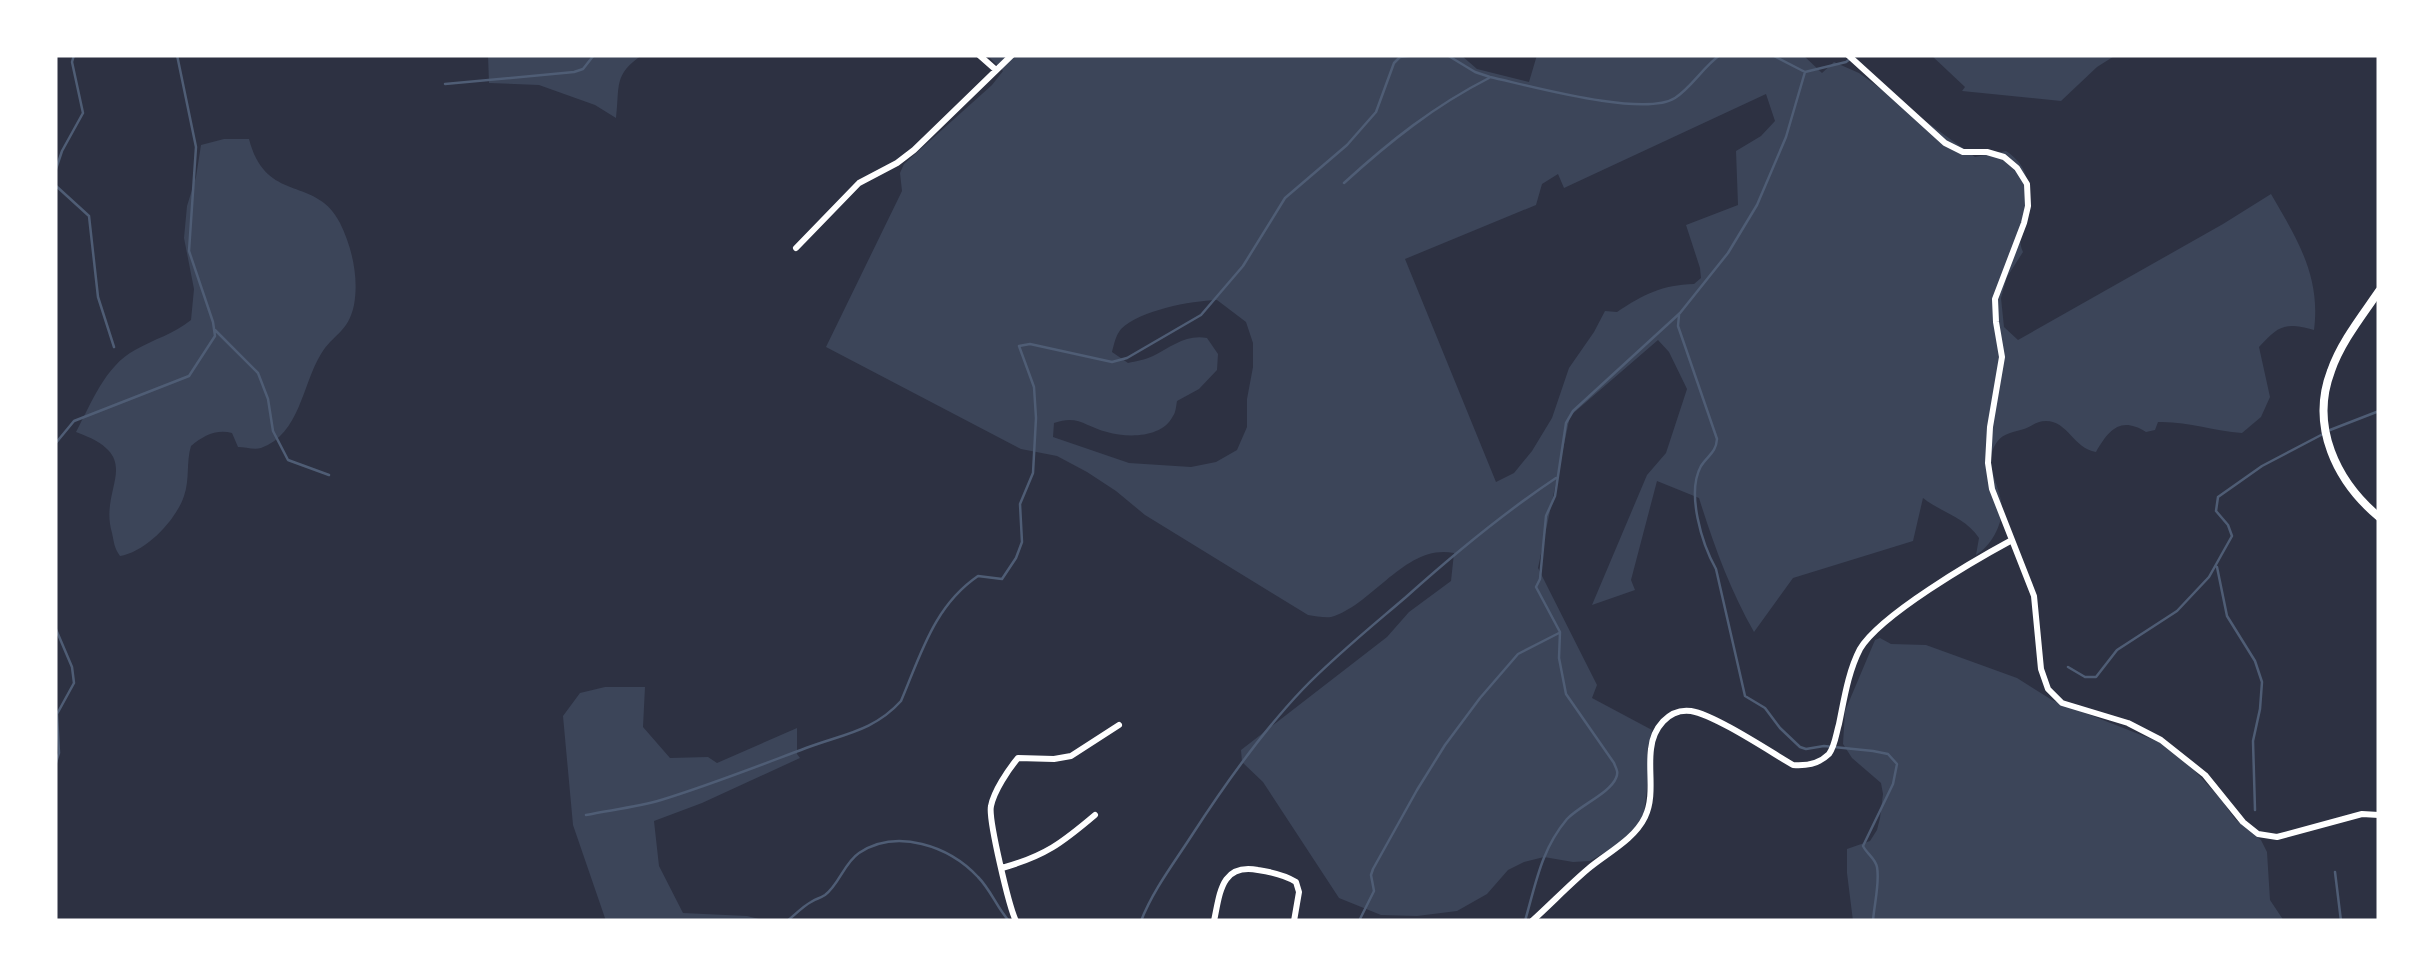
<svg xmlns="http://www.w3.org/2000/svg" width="2434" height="976" font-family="'Noto Sans',sans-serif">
<rect width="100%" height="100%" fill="#2d3142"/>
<!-- green -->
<path fill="#3c4559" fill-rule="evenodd" d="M488 55H642C613 75 620 86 616 118L595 105 539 85 489 83Z
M987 55H1461L1477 69 1529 82 1537 55H1803L1822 73 1834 62 1859 73 1975 157 2006 151C2051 181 2009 221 2023 252L2007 277 2001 298 2004 327 2018 340 2223 224 2271 194C2297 239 2321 276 2314 330 2285 322 2279 325 2259 347L2270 397 2261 417 2242 433C2213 431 2187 421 2158 422L2155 430 2146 432C2120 416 2109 430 2096 452 2073 448 2068 421 2046 421 2037 421 2032 426 2024 429 2015 432 2003 433 1997 442 1981 463 2002 488 2002 509 2002 526 1990 547 1976 555L1979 538C1965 517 1942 513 1923 498L1913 541 1793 578 1754 632C1730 590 1713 543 1699 498L1657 481 1631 580 1635 590 1592 605 1647 475 1666 453 1687 389 1669 352 1658 340 1570 416 1538 568 1597 685 1592 698 1652 730 1647 752 1649 772 1644 813 1635 828 1616 846 1590 861 1573 862 1544 857 1524 862 1508 870 1487 894 1457 911 1417 916 1381 915 1339 898 1263 782 1242 762 1241 750 1387 637 1409 612 1451 581 1454 553C1406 543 1373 605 1331 617 1325 618 1315 616 1308 615L1145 515 1116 491 1087 472 1057 456 1021 449 826 347 902 191 900 173 904 164 992 85 1003 71ZM1766 94 1775 121 1761 136 1736 151 1738 205 1686 225 1700 268 1701 278 1694 284C1662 285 1644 294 1617 312L1605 311 1594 332 1569 368 1552 418 1532 451 1514 473 1496 482 1405 259 1536 205 1542 184 1558 174 1564 188ZM1217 300 1246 322 1253 343V367L1247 399V427L1237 450 1216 462 1191 467 1129 463 1053 437 1054 423C1078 414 1086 427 1107 432 1128 438 1162 438 1173 416 1176 412 1176 406 1177 401L1199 389 1217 370 1218 354 1207 338C1186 334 1171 347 1153 356 1145 360 1136 361 1128 363L1112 352C1114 344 1116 335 1121 329 1141 310 1190 301 1217 300Z
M1931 55H2116L2097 67 2061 101 1962 91 1965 87Z
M224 139H249C266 205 316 175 340 223 352 247 359 278 354 305 348 333 333 334 321 354 302 385 300 434 261 448 254 450 245 447 238 447L232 433C216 429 203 436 191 446 186 462 190 479 184 496 176 520 146 552 120 556 114 548 114 542 112 533 98 486 148 458 76 432 91 404 105 366 135 350 154 339 174 334 191 320L194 289 184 238 187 206 196 177 201 145Z
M1880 638 1891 644 1926 645 2017 678 2052 700 2159 742 2194 770 2220 798 2235 819 2261 840 2267 852 2270 900 2284 921H1853L1847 873V849L1870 841 1877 830 1880 818 1883 794 1881 783 1852 758 1843 744 1845 711 1875 640Z
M605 687H645L643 727 670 758 708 757 717 763 797 728V754L800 758 702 803 654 821 659 866 683 913 747 916 767 921H606L573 825 563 716 580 693Z"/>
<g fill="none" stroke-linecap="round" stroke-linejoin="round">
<!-- stream -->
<path stroke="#4f5d75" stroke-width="2.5" d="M1447 55 1475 72 1490 77C1527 85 1644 118 1675 98 1692 87 1703 67 1720 55
M1772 55 1805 72 1846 62 1855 55
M445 84 574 72 583 69 594 55
M55 172 62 151 83 113 72 62 74 55
M1344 183C1389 142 1434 106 1489 78
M55 185 89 216 98 297 114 347
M1679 315 1678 326 1717 439C1716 453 1708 455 1701 466 1686 493 1702 544 1716 569L1745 696 1765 708 1780 728 1800 747 1806 749 1824 746 1873 751 1888 754 1897 764 1893 784 1863 846C1867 854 1875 858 1877 867 1880 883 1874 905 1873 921
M215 330 258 373 268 399 273 431 288 460 329 475
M2330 430 2379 411
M55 444 74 421 189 376 215 336 213 322 189 251 196 147 177 55
M2217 567 2227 616 2255 661 2262 682 2260 709 2253 741 2255 810
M55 627 72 667 74 683 57 714 59 753 55 766
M2068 667 2085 677H2096L2117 650 2177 611 2209 577 2232 536 2228 525 2216 511 2218 497 2262 466 2323 434
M586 815C611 810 637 807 661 800 710 785 758 766 806 748 843 734 874 731 901 701 921 654 934 606 978 576L1002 579 1016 558 1022 542 1020 504 1033 473 1036 418 1034 387 1019 346 1030 344 1112 362 1127 358 1201 315 1243 266 1285 198 1347 145 1376 112 1394 63 1400 57 1417 55
M2335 872 2341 921
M787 921C795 915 802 907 811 902 819 897 817 900 825 895 839 885 844 863 859 853 897 828 949 846 978 877 991 890 997 908 1009 921
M1141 921C1153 890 1174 863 1192 835 1225 784 1261 733 1303 689 1335 656 1371 627 1406 597 1454 554 1502 514 1556 478
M1359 921 1374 891 1371 875 1373 869 1417 790 1445 745 1480 698 1518 654 1559 633
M1525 921C1536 883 1541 850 1567 819 1579 806 1610 793 1616 778 1619 771 1616 769 1614 763L1566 694 1559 658 1560 632 1536 587 1540 579 1546 516 1555 496 1566 423 1573 411 1680 313 1728 253 1757 205 1786 137 1805 72"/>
<!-- minor -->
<path stroke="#fff" stroke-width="6" d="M979 55 996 70
M1848 55 1945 143 1963 152H1987L2004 157 2017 168 2027 184 2028 206 2024 223 1995 299 1996 322 2002 357 1990 427 1988 463 1992 489 2034 596 2041 669 2048 689 2062 703 2128 723 2161 740 2205 775 2243 822 2258 834 2277 837 2362 814 2379 815
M796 248 859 183 897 163 914 150 1012 55
M1002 868C1045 856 1062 843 1095 815
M1016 921C1009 907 988 818 991 806 994 791 1008 770 1018 758L1054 759 1071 756 1119 725
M1214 921C1220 893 1221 863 1258 870 1271 872 1285 875 1296 882L1299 892 1294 921
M1532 921C1551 904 1569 885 1588 869 1607 853 1634 840 1645 817 1655 796 1648 771 1651 749 1653 729 1668 708 1691 711 1715 715 1769 751 1793 765 1806 766 1819 764 1829 754 1835 746 1836 734 1839 724 1844 700 1848 672 1860 649 1880 615 1975 560 2012 540"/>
<!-- tertiary -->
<path stroke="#fff" stroke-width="8" d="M2379 291C2362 316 2341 342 2331 371 2310 426 2336 481 2379 517"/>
</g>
<!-- border -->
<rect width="2434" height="976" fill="none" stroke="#ffffff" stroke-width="115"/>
</svg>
